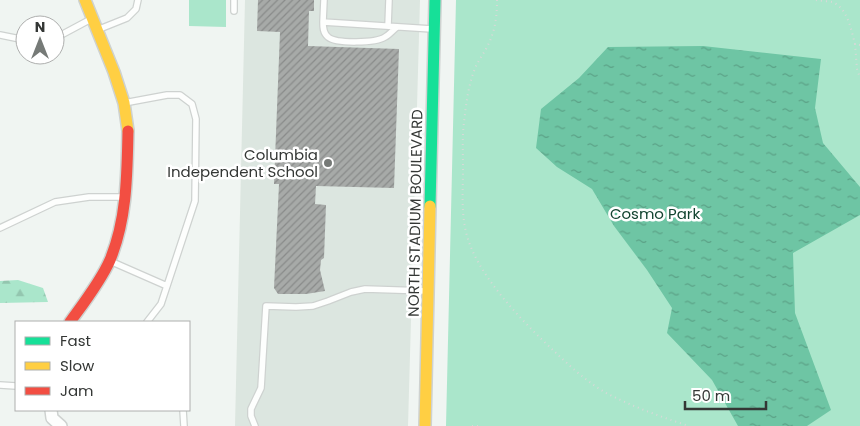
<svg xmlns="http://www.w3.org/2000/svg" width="860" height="426" font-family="Poppins,sans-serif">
<defs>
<pattern id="forest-firs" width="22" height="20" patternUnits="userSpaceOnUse" patternTransform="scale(1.25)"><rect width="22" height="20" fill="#aae6cb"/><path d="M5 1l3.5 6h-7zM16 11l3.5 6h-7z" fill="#93c6af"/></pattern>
<pattern id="water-ripples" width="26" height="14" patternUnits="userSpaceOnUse" patternTransform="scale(1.25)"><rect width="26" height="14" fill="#6ec5a4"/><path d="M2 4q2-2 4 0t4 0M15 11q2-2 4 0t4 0" fill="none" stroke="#5ba186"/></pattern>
<pattern id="building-hatch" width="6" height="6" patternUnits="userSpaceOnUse" patternTransform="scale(1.25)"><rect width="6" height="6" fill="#a7aaa8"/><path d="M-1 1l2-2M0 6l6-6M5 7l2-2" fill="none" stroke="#898b8a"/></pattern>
</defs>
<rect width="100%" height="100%" fill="#f0f5f2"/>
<!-- built -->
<path fill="#dce6e0" d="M245 0H420L408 426H235Z"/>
<!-- forest -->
<path fill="url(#forest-firs)" d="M18 280 43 288 48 302 0 303V281Z"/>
<!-- green -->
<path fill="#aae6cb" d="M189 0H226V27L189 26Z
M456 0H860V426H446Z"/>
<!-- water -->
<path fill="url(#water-ripples)" d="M703 46 821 59 815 108 823 143 860 187V215L793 253 795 313 831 410 807 426H738L712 380 667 333 672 308 647 270 614 226 592 189 557 167 536 148 541 109 579 78 608 47Z"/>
<!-- building -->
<path fill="url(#building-hatch)" d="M258 0H314V11H309L308 46 399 49 394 188 316 186 315 204 326 205 324 258 321 260 320 270 325 291 306 294H278L274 288 279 184H274L280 32 257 31Z"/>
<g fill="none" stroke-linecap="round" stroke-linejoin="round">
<defs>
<path id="lane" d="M324 0 323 22 432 29
M234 11V0
M323 22C323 27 323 33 328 37 336 44 376 43 385 37 389 35 393 30 397 27
M388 26 389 0
M97 30 127 18 136 9 138 0
M0 35 25 40
M55 37 63 34 91 19
M124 103 167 95H180L192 104 196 119 195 201 161 304 147 322
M0 228 55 202 89 197H124
M110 261 167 286
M0 385 16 386
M183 410 184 426
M255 426 251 416V409L261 388 266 306 296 307 313 306 328 301 351 292 365 289 427 291"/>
<path id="street" d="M51 410 52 418 61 426"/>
<path id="fast" d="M430 206 435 0"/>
<path id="slow" d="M85 0 114 72 124 103 128 131
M425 426 430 206"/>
<path id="jam" d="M70 322C83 304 101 281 110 260 127 219 127 175 128 131"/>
</defs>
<!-- lane casing -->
<use href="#lane" stroke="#ced2d0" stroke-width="8"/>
<!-- street casing -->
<use href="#street" stroke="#ced2d0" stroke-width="14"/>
<!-- fast casing -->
<use href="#fast" stroke="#ced2d0" stroke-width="14"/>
<!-- slow casing -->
<use href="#slow" stroke="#ced2d0" stroke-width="14"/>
<!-- jam casing -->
<use href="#jam" stroke="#ced2d0" stroke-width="14"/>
<!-- path -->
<path stroke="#d8d9d8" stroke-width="2" stroke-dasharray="1 4" stroke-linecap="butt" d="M497 0C497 17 495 32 487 47 483 55 477 62 474 71 468 87 466 105 464 122 462 137 463 153 463 168 463 188 461 212 466 232 476 275 523 322 555 352 571 367 588 383 608 394 634 407 661 417 689 426
M816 0C821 1 827 1 832 2 848 8 851 30 855 44
M860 45 855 44 857 69 860 78
M472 426H481"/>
<!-- lane -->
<use href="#lane" stroke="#fdfefd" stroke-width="5.5"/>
<!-- street -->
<use href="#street" stroke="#fdfefd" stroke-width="11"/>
<!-- fast -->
<use href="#fast" stroke="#16e098" stroke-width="11"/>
<!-- slow -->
<use href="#slow" stroke="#ffcf43" stroke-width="11"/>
<!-- jam -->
<use href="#jam" stroke="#f24e42" stroke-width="11"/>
</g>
<!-- markers -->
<circle fill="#767a77" stroke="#fff" stroke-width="2" cx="328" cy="163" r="5"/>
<g text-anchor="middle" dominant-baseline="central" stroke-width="5" stroke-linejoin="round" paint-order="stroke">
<!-- poi labels -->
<g font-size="15" fill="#343735" stroke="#fff" text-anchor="end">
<text x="318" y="154">Columbia<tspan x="318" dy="17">Independent School</tspan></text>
</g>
<!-- street labels -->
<g font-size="15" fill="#343735" stroke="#fff">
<text transform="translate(415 213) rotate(-89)">NORTH STADIUM BOULEVARD</text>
</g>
<!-- park labels -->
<g font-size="15" fill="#124430" stroke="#fff">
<text x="655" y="213">Cosmo Park</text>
</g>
</g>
<!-- legend -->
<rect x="15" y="321" width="175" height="90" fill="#ffffff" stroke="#aeafae"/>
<rect x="25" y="337" width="25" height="8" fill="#16e098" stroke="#aeafae"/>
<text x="60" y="346" font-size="15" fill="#343735">Fast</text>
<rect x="25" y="362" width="25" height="8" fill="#ffcf43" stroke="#aeafae"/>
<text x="60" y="371" font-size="15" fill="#343735">Slow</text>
<rect x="25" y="387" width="25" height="8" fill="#f24e42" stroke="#aeafae"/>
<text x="60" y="396" font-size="15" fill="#343735">Jam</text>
<!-- north arrow -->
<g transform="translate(40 40)"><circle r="24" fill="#ffffff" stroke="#aeafae"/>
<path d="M0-4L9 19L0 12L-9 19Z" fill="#767a77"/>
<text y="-8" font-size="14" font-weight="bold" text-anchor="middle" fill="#343735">N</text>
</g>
<!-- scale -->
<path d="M685 401v8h81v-8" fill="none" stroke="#343735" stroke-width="2.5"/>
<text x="692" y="401" font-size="15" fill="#343735" stroke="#ffffff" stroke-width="4" paint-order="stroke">50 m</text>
</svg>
